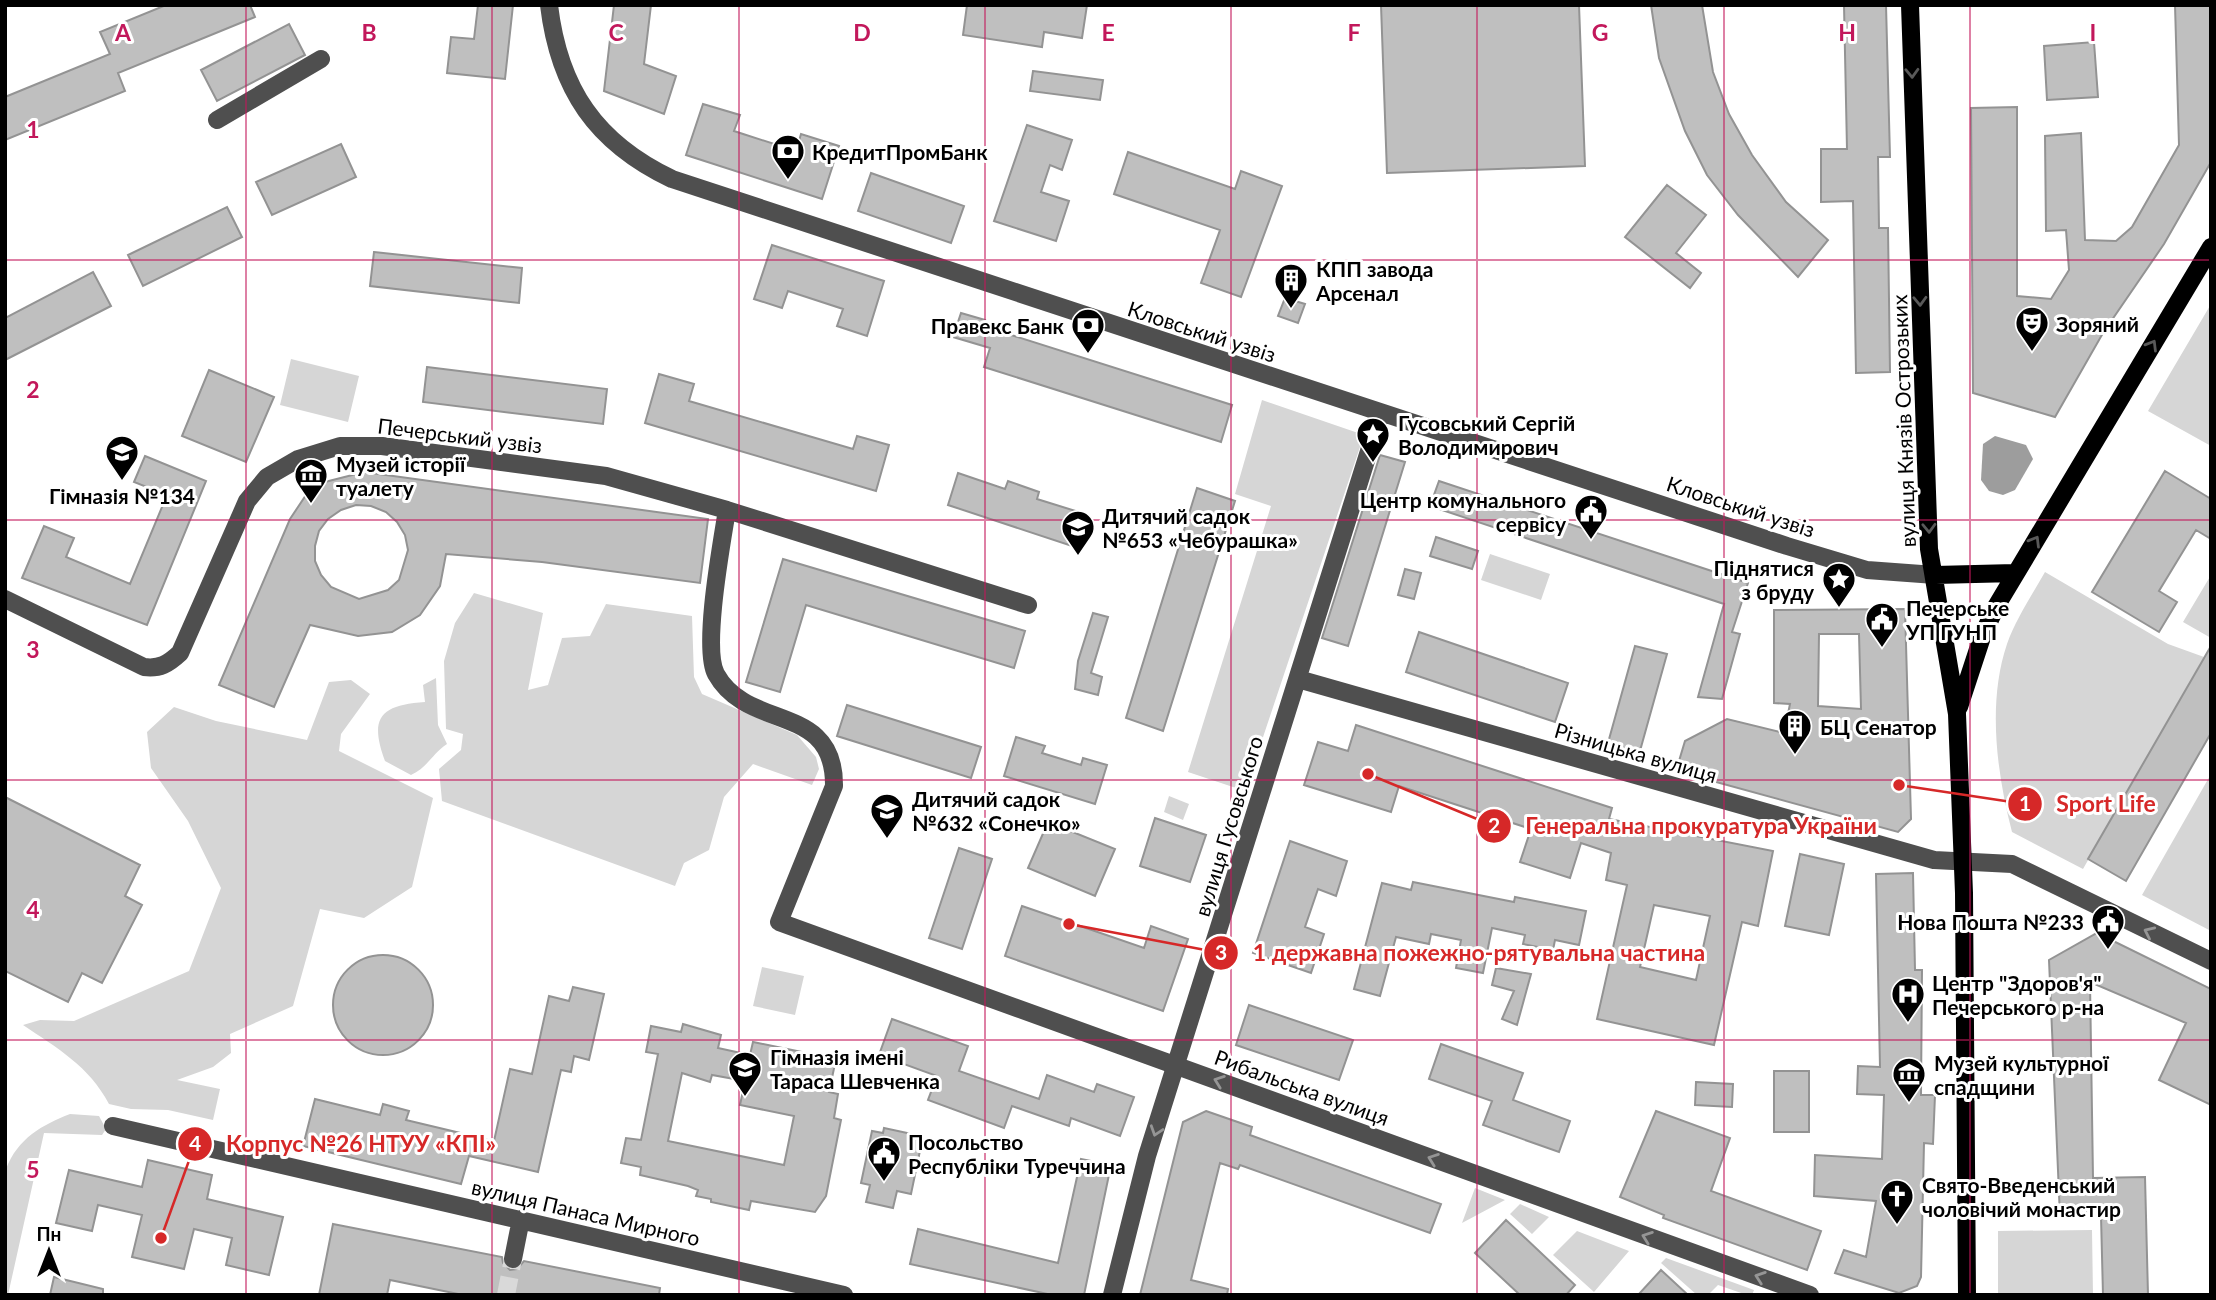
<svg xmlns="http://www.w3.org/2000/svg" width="2216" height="1300" font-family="Lato,sans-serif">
<rect width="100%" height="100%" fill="#fff"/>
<!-- green -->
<path fill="#d6d6d6" d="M2211 304V446L2148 411Z
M291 359 359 376 348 422 280 405Z
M1262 400 1364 435 1245 791 1188 772 1271 506 1235 494Z
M1490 554 1550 574 1541 600 1481 580Z
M2045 572 2168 644 2204 657 2083 869 2012 832C1997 774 1987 703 2007 644 2016 619 2032 595 2045 572Z
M2211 575V638L2183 622Z
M474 593 543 613 528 690 548 685 562 638 590 636 606 604 692 616 694 677 702 694 797 735 816 757 819 769 812 785 753 764 724 797 709 850 684 863 675 886 442 801 439 769 461 750 463 734 446 729 444 661 455 623Z
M436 678 438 725 447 744C432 754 427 768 411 775L385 761C369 718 380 705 425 702L423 685Z
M351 680 370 694 341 734 339 751 433 798 412 887 364 918 320 909 293 1006 230 1034 231 1053 213 1067 177 1080 220 1089 213 1120 168 1110 131 1109 109 1104C89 1066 57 1048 23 1025L40 1020 74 1021 189 971 221 888 188 821 151 768 147 732 174 707 216 721 307 740 329 682Z
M2211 774V931L2142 895Z
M1169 796 1189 804 1183 820 1164 812Z
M762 967 804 976 795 1015 753 1006Z
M70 1114 99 1116 106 1129 102 1135 44 1133 8 1295H5C5 1272 0 1185 6 1169 18 1138 42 1125 70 1114Z
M1475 1188 1505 1200 1462 1223Z
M1520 1204 1549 1217 1532 1234 1510 1214Z
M2092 1230 2093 1295H1998V1231Z
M1577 1231 1629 1251 1594 1292 1553 1255Z
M1666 1258 1754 1290 1752 1295H1747L1718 1285 1708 1295H1697L1661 1263Z"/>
<!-- water -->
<path fill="#9d9d9d" d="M1995 436 2026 445 2033 459 2015 490 2003 495 1989 491 1981 480 1983 444Z"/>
<!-- building -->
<path fill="#bfbfbf" stroke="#939393" stroke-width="2" fill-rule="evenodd" d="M166 5H250L255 17 118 73 125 91 5 140V97L110 54 100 32Z
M478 5H513L505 79 447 73 451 37 474 39Z
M614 5H651L644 64 676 76 664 114 604 91Z
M967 5H1087L1082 38 1044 32 1042 47 963 35Z
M1381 5H1579L1585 166 1387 173Z
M1651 5H1702L1713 72 1729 114 1752 155 1786 202 1828 240 1798 277 1738 215 1707 175 1685 131 1659 58Z
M1844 5H1886L1890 157H1878L1879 228H1888L1890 372 1856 373 1853 201 1821 202V149H1847Z
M2175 5H2211V162L2164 244 2103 333 2055 417 1973 393 1971 108 2017 107V296L2051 299 2069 270 2066 230 2046 231 2045 136 2081 133 2085 240 2116 241 2132 227 2179 145Z
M289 24 305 55 217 101 201 70Z
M2094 42 2098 97 2047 100 2044 46Z
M1033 71 1103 80 1100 100 1030 91Z
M703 104 740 115 734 131 796 151 801 134 839 146 822 199 686 155Z
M1027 125 1072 140 1062 170 1050 165 1041 192 1069 201 1056 241 994 221Z
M341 144 356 177 272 215 256 182Z
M1128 152 1235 189 1241 171 1282 186 1241 297 1201 283 1220 230 1114 194Z
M871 173 964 206 951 243 858 211Z
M1667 185 1706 215 1676 253 1701 273 1690 288 1625 237Z
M227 207 242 237 143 286 128 255Z
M772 245 884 281 867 336 837 326 843 309 788 291 782 308 754 299Z
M374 252 522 268 519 303 370 286Z
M93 272 111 306 5 360V318Z
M1285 298 1305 304 1298 323 1278 316Z
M961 313 985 320 983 326 1232 405 1221 442 984 367 990 348 953 337Z
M427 367 607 389 603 424 423 402Z
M209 370 274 397 246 462 182 436Z
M659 374 694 384 689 401 853 449 857 436 889 445 876 491 645 423Z
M1380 455 1405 462 1348 646 1322 638Z
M145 456 206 481 147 625 22 578 44 526 74 538 66 557 130 584 167 495 134 482Z
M2165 471 2211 499V539L2196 530 2159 591 2177 602 2159 632 2092 592Z
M364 472 708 519 700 583 542 562 446 554 440 586 420 615 392 632 358 636 310 625 274 707 219 685 290 519 306 495 325 482ZM356 505 371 506 386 512 397 522 405 535 408 550 399 580 388 590 359 599 331 587 321 575 315 561V546L319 531 328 519 341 510Z
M958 473 1005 489 1008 481 1039 492 1037 499 1082 513 1072 546 948 505Z
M1439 481 1748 583 1732 632 1740 634 1722 699 1698 697 1724 604 1430 506Z
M1197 488 1235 501 1163 731 1126 718Z
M1436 537 1478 551 1472 569 1430 556Z
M783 559 1025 631 1014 668 806 605 780 692 746 682Z
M1405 569 1421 573 1414 599 1398 595Z
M1905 609 1911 819 1898 832 1676 771 1685 741 1727 719 1784 733 1790 704 1774 703V610ZM1819 634H1859L1861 709 1818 706Z
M1093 613 1108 617 1091 673 1102 677 1098 695 1075 689 1078 661Z
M1419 632 1568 683 1555 722 1406 672Z
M1635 646 1667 654 1638 758 1606 750Z
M2211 646V733L2126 881 2088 859Z
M847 705 981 747 971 778 837 736Z
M1356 725 1612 808 1609 819 1773 851 1758 926 1742 922 1714 1045 1597 1019 1627 885 1606 880 1611 853 1581 843 1570 878 1520 862 1531 829 1399 786 1391 812 1304 785 1318 742 1348 751ZM1654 905 1710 916 1696 980 1640 967Z
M1016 737 1045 746 1042 753 1081 765 1083 758 1107 765 1095 804 1004 776Z
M5 797 140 865 125 896 142 905 102 983 82 973 68 1002 5 971Z
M1155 818 1206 835 1190 882 1140 866Z
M1048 822 1115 849 1095 896 1028 868Z
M1290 841 1347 861 1336 896 1318 889 1305 927 1324 934 1311 973 1253 953Z
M959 848 992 859 962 949 929 938Z
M1800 854 1844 864 1829 935 1785 926Z
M1913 873 1915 970H1922L1921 1095H1935L1933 1144 1924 1143 1921 1277 1917 1286 1899 1293 1835 1273 1844 1250 1866 1257 1876 1201 1814 1196 1815 1155 1882 1159 1884 1095 1857 1094 1858 1066 1880 1067 1876 874Z
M1413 882 1514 902 1515 897 1586 911 1579 945 1555 940 1553 950 1523 944 1525 935 1492 928 1483 973 1456 968 1461 940 1431 934 1429 944 1396 937 1380 996 1354 989 1382 883 1411 890Z
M1022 906 1144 948 1151 926 1188 939 1163 1011 1005 956Z
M2097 933 2211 989V1105L2159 1080 2186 1023 2090 982 2093 1178 2145 1177 2148 1295H2103L2101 1216 2060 1217 2049 960Z
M333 1005a50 50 0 1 1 100 0a50 50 0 1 1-100 0Z
M1496 968 1531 974 1517 1025 1502 1019 1514 991 1492 985Z
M573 987 604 994 589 1060 574 1056 571 1072 561 1070 538 1172 469 1156 461 1184 303 1146 315 1099 380 1115 383 1104 409 1111 406 1120 494 1141 510 1069 532 1074 549 996 569 1001Z
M1249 1005 1353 1040 1339 1080 1236 1045Z
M892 1019 968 1046 959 1071 1039 1099 1047 1075 1094 1092 1097 1084 1134 1097 1120 1136 1071 1118 1069 1126 1012 1106 1004 1128 928 1100 937 1076 879 1055Z
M683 1024 721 1035 718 1048 750 1055 753 1042 836 1059 829 1092 838 1094 834 1118 841 1120 826 1196 815 1212 751 1201 749 1210 711 1202V1199L696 1196 698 1190 688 1186 640 1175 641 1167 621 1163 626 1138 641 1140 658 1054 646 1052 651 1026 681 1032ZM682 1073 710 1082 712 1075 745 1081 740 1105 794 1116 784 1165 668 1141Z
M1441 1044 1523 1073 1513 1100 1570 1121 1559 1152 1483 1125 1492 1101 1429 1079Z
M1774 1071H1809V1132H1774Z
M1696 1082 1733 1084 1732 1107 1695 1105Z
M1206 1111 1252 1127 1250 1135 1441 1204 1430 1233 1240 1165 1238 1169 1220 1163 1191 1280 1228 1289 1227 1295H1140L1183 1122Z
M1656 1111 1730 1138 1711 1191 1821 1231 1807 1270 1663 1218 1664 1215 1620 1197Z
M884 1128 912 1134 911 1139 922 1141 911 1194 897 1191 893 1208 866 1202 870 1185 861 1183 872 1131 883 1133Z
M1081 1159 1111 1165 1084 1295H1052L910 1264 918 1229 1058 1263Z
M148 1160 212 1175 207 1199 283 1217 269 1275 226 1265 232 1238 194 1229 184 1269 132 1257 142 1215 98 1205 92 1231 56 1223 69 1170 142 1187Z
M1506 1220 1575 1285 1566 1295H1520L1475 1253Z
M333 1224 502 1257 503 1263 510 1270 517 1269 524 1261 660 1288 659 1295H463L390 1280 387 1295H319Z
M1661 1270 1688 1295H1638Z
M54 1277 103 1289V1295H50Z"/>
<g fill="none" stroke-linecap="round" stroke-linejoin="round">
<!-- minor-tunnel -->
<path stroke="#d9d9d9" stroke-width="18" stroke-dasharray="18 9" stroke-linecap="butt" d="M506 1295 513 1259"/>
<!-- minor -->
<path stroke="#4f4f4f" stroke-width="18" d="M549 5C559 89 596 143 672 179L1787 546 1867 570 1935 575
M217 120 321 59
M727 510C722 542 702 648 716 674 748 732 835 702 834 786L779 922 1810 1295
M5 599 144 667C160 669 168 664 180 653L247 501 267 477 298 459 340 446H382L606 476 727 510 1028 605
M1298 679 1934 860 2012 864 2211 961
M113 1126 844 1295
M513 1259 521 1219
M1112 1295 1147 1156 1381 413"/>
<!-- major -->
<path stroke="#000" stroke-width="18" d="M1910 5 1929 549 1957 714 1964 893 1967 1295
M1935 575 2015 573
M1959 707 1983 634 1997 605 2211 247"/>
</g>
<!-- one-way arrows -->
<defs><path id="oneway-chevron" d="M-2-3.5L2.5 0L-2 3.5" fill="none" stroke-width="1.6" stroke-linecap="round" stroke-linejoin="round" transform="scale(1.75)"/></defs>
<g stroke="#595959">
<use href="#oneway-chevron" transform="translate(1912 73) rotate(88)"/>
<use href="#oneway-chevron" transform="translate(1920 301) rotate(88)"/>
<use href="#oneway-chevron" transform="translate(2152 345) rotate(-59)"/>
<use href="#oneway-chevron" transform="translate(1929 528) rotate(88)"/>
<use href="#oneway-chevron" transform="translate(2035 541) rotate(-59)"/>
</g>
<g stroke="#959595">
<use href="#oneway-chevron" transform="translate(2149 932) rotate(-155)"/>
<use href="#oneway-chevron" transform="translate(1219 1081) rotate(-160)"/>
<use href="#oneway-chevron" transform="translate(1156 1131) rotate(108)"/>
<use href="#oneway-chevron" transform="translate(1433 1159) rotate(-160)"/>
<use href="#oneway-chevron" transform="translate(1647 1237) rotate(-160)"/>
<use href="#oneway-chevron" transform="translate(1760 1277) rotate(-161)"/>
</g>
<!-- grid -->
<path fill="none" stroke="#c2185b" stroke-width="2" stroke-opacity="0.55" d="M246 5V1295M492 5V1295M739 5V1295M985 5V1295M1231 5V1295M1477 5V1295M1724 5V1295M1970 5V1295M5 260H2211M5 520H2211M5 780H2211M5 1040H2211"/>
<!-- icons -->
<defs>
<symbol id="bank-pin" viewBox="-11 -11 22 30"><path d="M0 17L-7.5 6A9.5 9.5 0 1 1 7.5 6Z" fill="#000" stroke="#fff"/><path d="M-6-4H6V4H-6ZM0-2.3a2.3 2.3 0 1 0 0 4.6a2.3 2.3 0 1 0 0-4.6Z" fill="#fff"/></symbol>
<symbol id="building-pin" viewBox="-11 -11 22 30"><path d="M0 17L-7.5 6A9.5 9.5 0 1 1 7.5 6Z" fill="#000" stroke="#fff"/><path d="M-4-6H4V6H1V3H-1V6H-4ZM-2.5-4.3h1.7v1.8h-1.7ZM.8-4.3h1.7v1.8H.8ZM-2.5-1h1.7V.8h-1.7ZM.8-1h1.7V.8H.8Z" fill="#fff"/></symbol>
<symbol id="theatre-pin" viewBox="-11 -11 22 30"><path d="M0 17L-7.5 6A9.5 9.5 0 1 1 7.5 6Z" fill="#000" stroke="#fff"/><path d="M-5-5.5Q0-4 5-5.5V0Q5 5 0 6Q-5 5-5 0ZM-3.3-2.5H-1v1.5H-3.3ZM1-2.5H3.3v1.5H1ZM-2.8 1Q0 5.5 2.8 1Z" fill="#fff"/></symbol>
<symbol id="sight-pin" viewBox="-11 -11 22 30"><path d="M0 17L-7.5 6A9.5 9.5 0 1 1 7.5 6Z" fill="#000" stroke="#fff"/><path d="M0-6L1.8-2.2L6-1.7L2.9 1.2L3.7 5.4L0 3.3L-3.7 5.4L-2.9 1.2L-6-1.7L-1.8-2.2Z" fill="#fff"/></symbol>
<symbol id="school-pin" viewBox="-11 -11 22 30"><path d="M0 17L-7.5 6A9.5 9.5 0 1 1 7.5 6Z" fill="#000" stroke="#fff"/><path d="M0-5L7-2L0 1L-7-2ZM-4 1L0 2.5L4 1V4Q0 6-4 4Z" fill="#fff"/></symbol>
<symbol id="museum-pin" viewBox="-11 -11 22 30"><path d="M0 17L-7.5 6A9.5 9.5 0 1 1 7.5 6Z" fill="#000" stroke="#fff"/><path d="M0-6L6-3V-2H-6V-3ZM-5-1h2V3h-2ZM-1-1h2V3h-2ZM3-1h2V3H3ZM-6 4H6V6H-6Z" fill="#fff"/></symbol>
<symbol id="civic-pin" viewBox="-11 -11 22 30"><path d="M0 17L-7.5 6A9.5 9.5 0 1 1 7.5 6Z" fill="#000" stroke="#fff"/><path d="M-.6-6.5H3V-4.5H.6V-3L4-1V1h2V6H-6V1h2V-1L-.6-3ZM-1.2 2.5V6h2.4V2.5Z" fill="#fff"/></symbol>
<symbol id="hospital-pin" viewBox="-11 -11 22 30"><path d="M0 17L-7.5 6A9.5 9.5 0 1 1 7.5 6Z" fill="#000" stroke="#fff"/><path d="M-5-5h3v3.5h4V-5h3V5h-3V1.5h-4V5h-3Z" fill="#fff"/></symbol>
<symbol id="church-pin" viewBox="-11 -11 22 30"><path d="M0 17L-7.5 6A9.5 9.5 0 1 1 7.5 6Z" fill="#000" stroke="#fff"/><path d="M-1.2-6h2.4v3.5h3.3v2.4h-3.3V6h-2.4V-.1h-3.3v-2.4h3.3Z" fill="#fff"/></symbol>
</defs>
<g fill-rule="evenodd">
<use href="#bank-pin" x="769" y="132" width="38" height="52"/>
<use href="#building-pin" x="1272" y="261" width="38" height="52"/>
<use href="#theatre-pin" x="2013" y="304" width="38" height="52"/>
<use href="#bank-pin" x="1069" y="306" width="38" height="52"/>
<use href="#sight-pin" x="1354" y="415" width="38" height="52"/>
<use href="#school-pin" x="103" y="433" width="38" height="52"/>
<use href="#museum-pin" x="292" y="456" width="38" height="52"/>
<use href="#civic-pin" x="1572" y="492" width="38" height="52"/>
<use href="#school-pin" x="1059" y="508" width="38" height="52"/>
<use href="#sight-pin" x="1820" y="560" width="38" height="52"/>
<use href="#civic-pin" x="1863" y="600" width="38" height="52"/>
<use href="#building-pin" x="1776" y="707" width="38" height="52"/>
<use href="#school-pin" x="868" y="791" width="38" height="52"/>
<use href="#civic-pin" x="2089" y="902" width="38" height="52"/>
<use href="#hospital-pin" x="1889" y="975" width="38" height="52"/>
<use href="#school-pin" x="726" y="1049" width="38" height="52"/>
<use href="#museum-pin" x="1890" y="1055" width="38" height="52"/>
<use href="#civic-pin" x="865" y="1134" width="38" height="52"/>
<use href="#church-pin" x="1878" y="1177" width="38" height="52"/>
</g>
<g text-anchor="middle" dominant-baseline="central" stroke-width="6" stroke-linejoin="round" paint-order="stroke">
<!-- poi labels -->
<g font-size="21" font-weight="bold" fill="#000" stroke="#fff" text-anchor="start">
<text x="812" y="151">КредитПромБанк</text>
<text x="1316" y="268">КПП завода<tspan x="1316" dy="24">Арсенал</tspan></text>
<text x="2056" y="323">Зоряний</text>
<text x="1064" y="325" text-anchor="end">Правекс Банк</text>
<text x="1398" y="422">Гусовський Сергій<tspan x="1398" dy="24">Володимирович</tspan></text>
<text x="336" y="463">Музей історії<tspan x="336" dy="24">туалету</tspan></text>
<text x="122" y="495" text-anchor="middle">Гімназія №134</text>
<text x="1566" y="499" text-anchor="end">Центр комунального<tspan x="1566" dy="24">сервісу</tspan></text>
<text x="1102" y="515">Дитячий садок<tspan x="1102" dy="24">№653 «Чебурашка»</tspan></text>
<text x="1814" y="567" text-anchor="end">Піднятися<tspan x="1814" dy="24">з бруду</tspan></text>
<text x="1906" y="607">Печерське<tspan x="1906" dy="24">УП ГУНП</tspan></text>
<text x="1820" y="726">БЦ Сенатор</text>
<text x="912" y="798">Дитячий садок<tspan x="912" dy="24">№632 «Сонечко»</tspan></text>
<text x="2084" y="921" text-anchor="end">Нова Пошта №233</text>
<text x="1932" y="982">Центр "Здоров'я"<tspan x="1932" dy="24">Печерського р-на</tspan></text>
<text x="770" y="1056">Гімназія імені<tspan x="770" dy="24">Тараса Шевченка</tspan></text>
<text x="1934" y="1062">Музей культурної<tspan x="1934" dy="24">спадщини</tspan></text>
<text x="908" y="1141">Посольство<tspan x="908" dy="24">Республіки Туреччина</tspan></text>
<text x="1922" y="1184">Свято-Введенський<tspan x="1922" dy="24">чоловічий монастир</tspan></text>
</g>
<!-- street labels -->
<g font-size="21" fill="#000" stroke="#fff">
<text transform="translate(1202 331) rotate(18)">Кловський узвіз</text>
<text transform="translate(1903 421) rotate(-92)">вулиця Князів Острозьких</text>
<text transform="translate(460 435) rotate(7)">Печерський узвіз</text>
<text transform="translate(1741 506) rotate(18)">Кловський узвіз</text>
<text transform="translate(1636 752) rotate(16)">Різницька вулиця</text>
<text transform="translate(1228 826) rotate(-73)">вулиця Гусовського</text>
<text transform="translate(1302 1087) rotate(20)">Рибальська вулиця</text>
<text transform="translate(586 1212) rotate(13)">вулиця Панаса Мирного</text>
</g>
</g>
<g font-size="23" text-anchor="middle" font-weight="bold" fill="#c2185b" stroke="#fff" stroke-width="6" stroke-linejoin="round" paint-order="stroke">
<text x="123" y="41">A</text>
<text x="369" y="41">B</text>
<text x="616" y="41">C</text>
<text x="862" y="41">D</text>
<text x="1108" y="41">E</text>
<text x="1354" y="41">F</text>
<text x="1600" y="41">G</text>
<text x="1847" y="41">H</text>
<text x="2093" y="41">I</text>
<text x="33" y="138">1</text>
<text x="33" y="398">2</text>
<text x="33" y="658">3</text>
<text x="33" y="918">4</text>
<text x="33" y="1178">5</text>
</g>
<!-- callouts -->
<path fill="none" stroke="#d62828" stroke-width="2.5" d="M1899 785L2025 804M1368 774L1494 826M1069 924L1221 953M161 1238L195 1144"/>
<g fill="#d62828" stroke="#fff" stroke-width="2.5">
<circle cx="1899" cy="785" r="7"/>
<circle cx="1368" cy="774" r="7"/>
<circle cx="1069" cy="924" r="7"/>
<circle cx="161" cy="1238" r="7"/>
<circle cx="2025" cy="804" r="18"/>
<circle cx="1494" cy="826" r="18"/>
<circle cx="1221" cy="953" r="18"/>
<circle cx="195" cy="1144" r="18"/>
</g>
<g font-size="21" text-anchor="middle" font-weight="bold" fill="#fff">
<text x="2025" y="811">1</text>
<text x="1494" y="833">2</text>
<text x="1221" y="960">3</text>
<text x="195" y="1151">4</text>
</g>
<g font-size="23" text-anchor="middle" font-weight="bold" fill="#d62828" stroke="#fff" stroke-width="6" stroke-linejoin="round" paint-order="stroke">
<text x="2106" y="812">Sport Life</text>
<text x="1701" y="834">Генеральна прокуратура України</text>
<text x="1479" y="961">1 державна пожежно-рятувальна частина</text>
<text x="361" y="1152">Корпус №26 НТУУ «КПІ»</text>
</g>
<!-- border -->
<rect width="2216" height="1300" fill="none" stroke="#000000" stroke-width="14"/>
<!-- north arrow -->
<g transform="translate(49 1251)" stroke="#ffffff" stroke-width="5" paint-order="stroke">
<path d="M0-5L12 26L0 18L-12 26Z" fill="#000000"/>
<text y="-10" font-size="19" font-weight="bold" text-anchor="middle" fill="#000000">Пн</text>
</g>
</svg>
